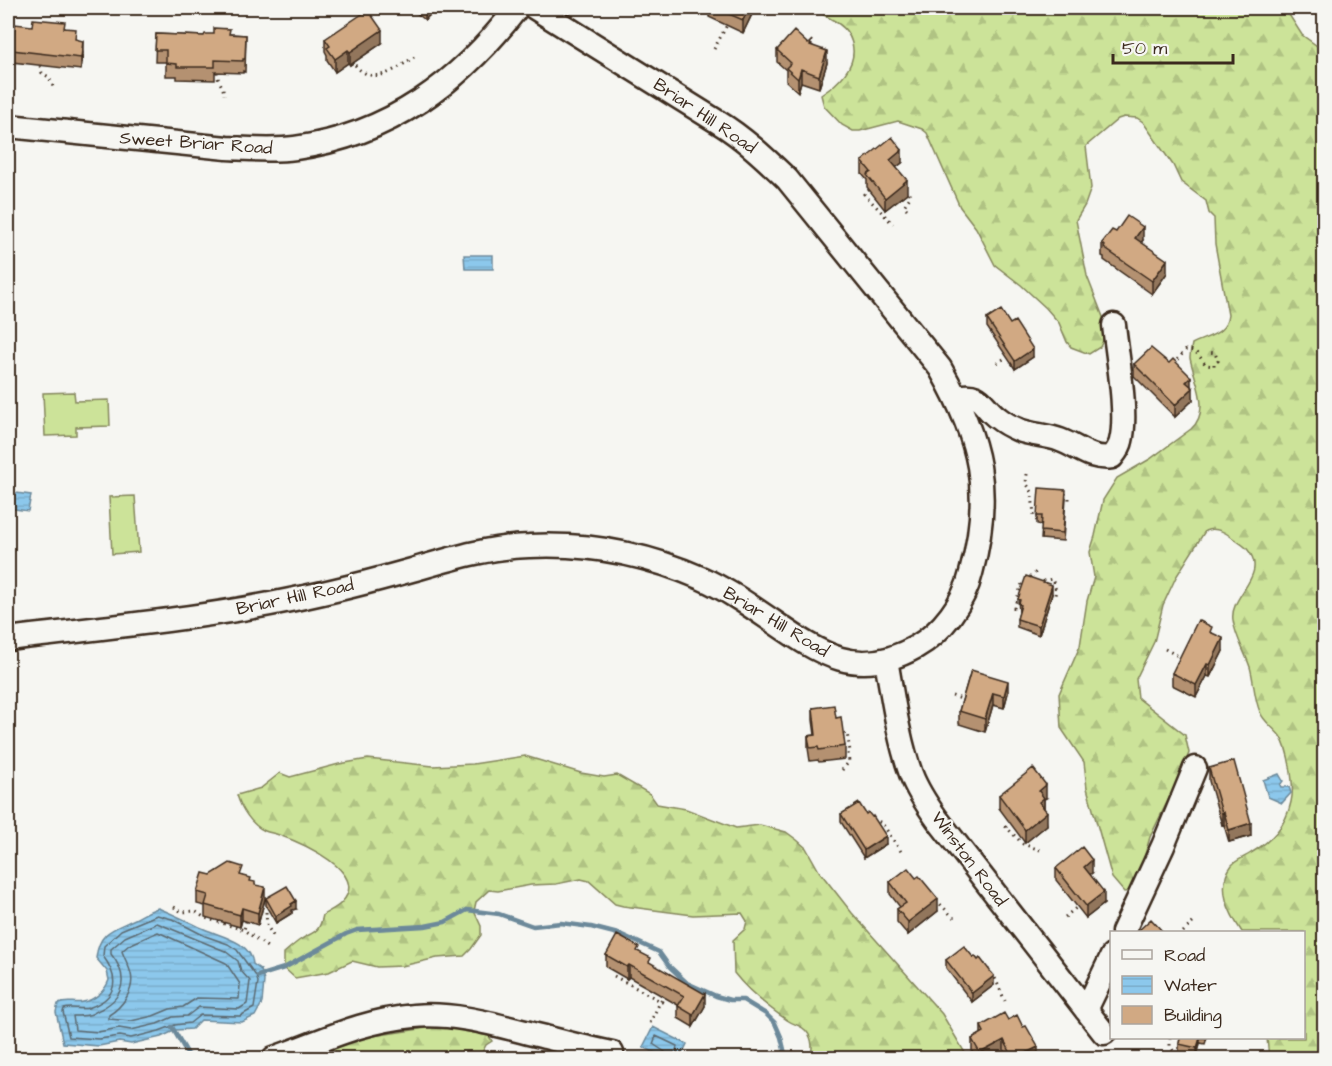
<svg xmlns="http://www.w3.org/2000/svg" width="1332" height="1066" font-family="'Architects Daughter',sans-serif">
<defs>
<pattern id="forest-firs" width="22" height="20" patternUnits="userSpaceOnUse" patternTransform="scale(1.5)"><rect width="22" height="20" fill="#cce399"/><path d="M5 1l3.5 6h-7zM16 11l3.5 6h-7z" fill="#b0c383"/></pattern>
<pattern id="water-rules" width="6" height="5" patternUnits="userSpaceOnUse" patternTransform="scale(1.5)"><rect width="6" height="5" fill="#8cc8ec"/><path d="M0 2.5h6" fill="none" stroke="#7aacca"/></pattern>
</defs>
<rect width="100%" height="100%" fill="#f6f6f2"/>
<filter id="ink" filterUnits="userSpaceOnUse"><feTurbulence type="fractalNoise" baseFrequency=".0167" numOctaves="2"/><feDisplacementMap in="SourceGraphic" scale="12" xChannelSelector="R" yChannelSelector="G"/><feConvolveMatrix kernelMatrix="1 2 1 2 8 2 1 2 1" color-interpolation-filters="sRGB"/></filter>
<g filter="url(#ink)">
<!-- forest -->
<path fill="url(#forest-firs)" stroke="#84865c" stroke-width="1.5" d="M815 8H1279L1288 13 1302 35 1324 51V1058H1269L1267 1038H1304V932H1242C1230 914 1215 887 1232 865 1236 860 1245 857 1251 853 1271 841 1286 826 1291 802 1295 787 1289 749 1280 736 1274 728 1263 721 1260 712 1254 698 1254 681 1250 667 1245 652 1235 636 1233 620 1229 595 1269 576 1248 550 1244 545 1236 541 1230 536 1223 531 1214 527 1205 531L1176 577 1163 605 1154 642 1136 679 1138 698 1185 735 1189 753 1180 776 1150 837 1141 868 1130 891 1124 892 1112 878 1087 788 1084 762 1061 728 1059 694 1080 646 1087 601 1094 577 1090 552 1095 536 1103 500 1117 478 1150 459 1191 429C1212 410 1194 380 1190 358 1190 353 1191 348 1192 344 1207 336 1226 335 1228 315L1215 244 1214 218 1209 213 1206 201 1181 182 1173 165 1143 122 1137 118 1124 117 1118 119 1086 146 1091 188 1085 205 1076 220 1087 276 1103 317 1105 336 1100 347 1089 354 1071 347 1067 342 1059 323 1046 308 1021 285 995 265 976 228 960 207 927 133 922 129 898 121 860 131H853L842 125 824 106 821 95C842 81 864 59 847 32 841 22 824 16 815 10Z
M525 756 581 773 604 777 617 775 650 794 657 804 686 809 736 828 760 825 786 832 797 840 806 848 819 871 852 913 942 1014 968 1058H810C813 1051 813 1039 807 1032 802 1025 794 1025 787 1020 768 1007 748 991 734 973L733 940 745 929 747 921 742 913 693 915 623 906 615 904 589 881 581 879 556 884 531 885 498 891 489 890 476 902 474 911 481 926V935L471 949 464 956 437 958 402 966 377 967 352 961 329 972 295 978 284 968V953C289 949 294 944 300 940 314 931 319 934 323 915 329 911 337 908 342 902 371 872 299 842 279 835 274 833 269 833 265 831 251 825 241 808 237 795L261 788 280 773 290 777 339 764 368 759 433 766 473 764Z
M433 1027H445L489 1036 492 1041 486 1045 479 1058H308L328 1047 346 1040Z"/>
<!-- garden -->
<path fill="#cce399" stroke="#84865c" stroke-width="1.5" d="M74 392 75 401 109 400 110 426 76 427V435L45 436 43 393Z
M135 496 139 552 112 554 109 497Z"/>
<!-- water -->
<path fill="url(#water-rules)" stroke="#6c899a" stroke-width="1.5" d="M464 255H493V269H465Z
M8 492 31 495 28 511 8 508Z
M1279 774 1283 781 1280 785 1281 787H1289L1291 793 1282 803 1268 797 1263 780Z
M158 908C173 914 187 921 202 928 219 936 251 941 253 964L261 970 264 981 262 1003 255 1016 242 1022 201 1020 192 1029 176 1030 161 1037 131 1044 119 1042 99 1046 63 1043 56 1012 58 1004C68 1000 74 1004 83 1002 95 1000 105 991 109 980L107 971 96 958C99 931 114 929 135 919 143 915 150 910 158 908Z
M653 1027 687 1044 680 1058H666L643 1047Z"/>
<g fill="none" stroke-linecap="round" stroke-linejoin="round">
<!-- shore -->
<path stroke="#5b6970" stroke-width="1.5" d="M157 915 172 919 205 936 228 944 237 950 256 976 258 982 254 1008 240 1016 200 1015 190 1023 175 1025 159 1031 131 1038 120 1036 99 1039 69 1037 63 1012 64 1009C72 1006 80 1010 88 1008 118 998 120 979 103 956L104 946 121 930Z
M157 923 225 951 238 961 241 971 250 981 247 1004 239 1009 199 1007 187 1016 173 1017 157 1024 131 1030 119 1028 98 1032 75 1030 73 1016C78 1016 83 1016 88 1015 92 1015 96 1011 101 1009 126 996 128 975 111 954V949L125 937Z
M158 932 226 963 240 984 239 999 197 998 183 1007 170 1009 153 1016 131 1021 109 1019V1015C122 1007 135 990 131 974 129 965 124 958 122 951L129 945Z
M667 1058 665 1052 653 1044 656 1036 677 1046 675 1058"/>
<!-- stream -->
<path stroke="#6c899a" stroke-width="4.5" d="M258 976 284 968 346 934 357 930 425 926 445 922 467 910 499 914 533 926 561 923 591 927 622 935 659 952 669 966 687 983 716 996 730 1000H743L766 1014 775 1023 781 1037 786 1058
M172 1027 190 1058"/>
<defs>
<path id="minor" d="M8 126 227 148C250 149 273 151 295 148 390 135 460 82 517 8
M956 397C983 391 981 406 998 418 1004 423 1012 427 1019 430 1032 435 1047 435 1060 440 1079 447 1090 460 1112 457 1116 452 1120 447 1121 441 1128 413 1117 355 1114 325
M8 639C103 627 201 619 295 599 334 591 373 581 412 570 450 559 488 547 529 546 588 543 646 554 701 578 726 589 749 605 771 620 820 654 857 680 916 647 942 632 964 603 971 573 993 492 981 440 940 368L787 179C765 158 744 138 718 122L535 8
M886 660C893 698 898 738 911 774 917 790 927 805 937 819L1104 1033
M1123 932 1163 846 1195 768
M1086 1010 1112 956
M274 1058C323 1041 360 1021 414 1016 458 1012 503 1027 545 1037 567 1043 589 1048 612 1053"/>
</defs>
<!-- minor casing -->
<use href="#minor" stroke="#3b2a1e" stroke-width="27"/>
<!-- path -->
<path stroke="#3b2a1e" stroke-width="3" stroke-dasharray="1.5 4.5" stroke-linecap="butt" d="M442 8C451 14 460 15 469 8
M714 49 727 25
M355 65C374 87 395 70 414 57
M40 66 42 73 49 77 54 89
M217 72C217 81 224 86 224 95
M869 190 864 194 893 224
M907 209 904 206 910 197 908 189
M997 363 1007 357
M1173 364 1186 350C1197 349 1200 358 1206 365L1214 366V363L1218 361 1215 353 1209 352
M1027 474 1026 483 1032 492 1034 516 1037 521
M1065 494 1069 497V500
M1043 581 1052 579 1056 590 1055 595
M1020 610 1014 608 1022 584 1036 572
M1165 649 1182 658
M952 696 965 700
M842 770 849 762 848 753 850 751 847 733 842 734
M873 822 877 821 882 823 902 853
M1011 822 1006 827 1023 844 1040 850
M936 900 956 920
M174 907 182 912 195 911 205 918 244 930
M266 912 267 926 275 939
M1065 917 1077 907
M246 921 244 930 267 947
M1183 932 1195 921
M984 964 995 978 1005 1001
M614 976 666 1004
M650 1023 663 996
M1170 1038V1046L1178 1058
M1126 1058 1127 1057"/>
<!-- minor -->
<use href="#minor" stroke="#f6f6f2" stroke-width="22"/>
</g>
<!-- wall -->
<path fill="#b49171" stroke="#3b2a1e" stroke-width="1.5" d="M414 8H436L425 20 414 11Z
M709 8H755L743 33 709 17Z
M32 26 65 28 76 40 83 53 81 70 12 62V50Z
M156 34 204 36 230 34 246 35 245 72 243 71V73L215 72V80L177 79V76H166V62H155Z
M325 39 382 43 350 65 348 63 335 72 327 60V55L325 51Z
M808 44 812 45 827 63 819 88 801 82 798 92 786 81V70L777 62V50Z
M862 161 902 163 896 167 907 193 885 210 867 187V180L862 174Z
M1116 232 1143 240 1141 242 1167 273 1152 294 1104 260V257L1102 256V243Z
M987 319 1033 357 1015 369 987 327Z
M1134 364 1191 386 1193 400 1175 417 1134 376Z
M1066 498 1063 541 1041 539 1042 525 1037 524V516Z
M1052 594 1039 635 1017 627V619L1019 613 1018 599Z
M1212 633 1223 651 1210 677 1207 676 1196 697 1172 685V673Z
M971 670 1008 693 1004 708 993 705 985 732 959 724V711Z
M813 708 836 718 845 746V759L819 762 818 760 810 761 808 748V736L815 735 813 720Z
M1209 768 1251 836 1229 842 1224 825H1222L1209 781Z
M999 795 1046 798 1044 799V809L1047 825 1025 843 999 808Z
M841 814H866L886 844 864 858 841 822Z
M1056 868 1092 873 1090 874 1104 904 1086 918 1056 880Z
M211 875 243 876 255 885 265 899 258 925 242 920 240 927 205 917V906L197 904V892Z
M890 882 938 911 908 935 897 922V909L900 907 890 894Z
M266 898 296 909 292 910V913L276 923 266 906Z
M639 952 651 964 705 1006 693 1027 678 1018V1005L629 977 627 979 606 967V955Z
M973 957 994 985 972 1002 946 968V960Z
M1008 1020 1038 1059H1007L1004 1052 993 1059H976L972 1051V1039L981 1034V1026Z
M1180 1038H1207L1205 1044 1200 1043 1197 1057 1179 1053V1044Z"/>
<!-- shaded-wall -->
<path fill="#92765c" stroke="#3b2a1e" stroke-width="1.5" d="M428 8H436L425 20V11Z
M749 8H755L743 33V20Z
M382 30V43L350 65V52Z
M83 41V53L81 70V58Z
M348 50V63L335 72V59Z
M827 51V63L819 88V76Z
M801 69V82L798 92V79Z
M902 150V163L890 172V160Z
M907 180V193L885 210V198Z
M1143 227V240L1135 251V238Z
M1167 260V273L1152 294V281Z
M1033 349V357L1015 369V361Z
M1191 377V389L1186 382Z
M1193 388V400L1175 417V405Z
M1052 585V594L1039 635V626Z
M1223 638V651L1210 677V665Z
M1207 664V676L1196 697V685Z
M1008 681V693L1004 708V696Z
M993 693V705L985 732V719Z
M1046 785V798L1044 799V810L1039 815V791Z
M1047 812V825L1025 843V830Z
M1224 812V825H1222V813Z
M1251 823V836L1229 842V830Z
M886 836V844L864 858V850Z
M1092 860V873L1084 879V867Z
M265 887V899L258 925V913Z
M1104 892V904L1086 918V906Z
M938 899V911L908 935V922Z
M296 901V909L292 910V913L276 923V916Z
M242 908V920L240 927V915Z
M629 965V977L627 979V967Z
M994 976V985L972 1002V993Z
M705 994V1006L693 1027V1015Z
M1200 1038V1043L1197 1057V1048Z
M1004 1040V1052L993 1059H980V1053Z
M1038 1047V1059H1016Z"/>
<!-- building -->
<path fill="#d1a983" stroke="#3b2a1e" stroke-width="1.5" d="M420 8H428L425 11Z
M715 8H749L743 20Z
M368 10 382 30 350 52 348 50 335 59 327 48 330 46 325 39Z
M33 19 65 22 64 28 76 29 75 39 83 41 81 58 12 50 15 24 32 26Z
M214 28 230 29 229 34 246 35 245 59H243V61L215 60V67H177V64L166 63V50H155L156 34 204 36 205 34H214Z
M794 31 808 44 812 40 810 45 827 51 819 76 801 69 798 79 786 68 791 63 777 50Z
M892 137 902 150 890 160 907 180 885 198 867 175 871 172 862 161Z
M1127 216 1143 227 1135 238 1167 260 1152 281 1104 248 1105 246 1102 243 1112 230 1116 232Z
M1001 310 1010 324 1015 321 1033 349 1015 361 987 319Z
M1151 348 1169 363 1173 359 1191 377 1186 382 1193 388 1175 405 1134 364Z
M1039 488 1066 490 1063 533 1041 531 1042 516H1037Z
M1026 576 1052 585 1039 626 1017 619 1021 605 1019 604 1020 600 1018 599Z
M1198 620 1212 627 1210 632 1223 638 1210 665 1207 664 1196 685 1172 673Z
M971 670 1008 681 1004 696 993 693 985 719 959 711Z
M834 705 836 718 841 717 845 746 819 750 818 747 810 748 808 736 816 735 813 708Z
M1234 761 1251 823 1229 830 1224 812 1222 813 1209 768Z
M1033 768 1046 785 1039 791 1044 798 1039 802 1047 812 1025 830 999 795Z
M859 803 866 814 868 812 872 817 873 816 886 836 864 850 841 814Z
M1082 847 1092 860 1084 867 1104 892 1086 906 1056 868Z
M230 863 243 867 240 875 251 878 250 881 255 882V885L265 887 258 913 242 908 240 915 205 905 208 895 197 892 203 873 211 875Z
M908 868 916 878 919 876 938 899 908 922 897 909 906 903 890 882Z
M287 886 296 901 291 904 292 906 276 916 266 898Z
M1151 919 1164 933H1140L1138 931Z
M617 935 639 947 637 951 651 958 649 962 705 994 693 1015 678 1006 684 996 629 965 627 967 606 955Z
M964 946 973 957 975 956 978 960 980 958 994 976 972 993 946 960Z
M1004 1013 1008 1020 1017 1015 1023 1027 1026 1026 1038 1047 1014 1059 1004 1040 980 1053 972 1039 984 1032 981 1026Z
M1180 1038H1200L1197 1048 1179 1044Z"/>
</g>
<g text-anchor="middle" dominant-baseline="central" stroke-width="4.5" stroke-linejoin="round" paint-order="stroke">
<!-- street labels -->
<g font-size="18" fill="#3b2a1e" stroke="#f6f6f2">
<text transform="translate(705 116) rotate(34)">Briar Hill Road</text>
<text transform="translate(196 143) rotate(4)">Sweet Briar Road</text>
<text transform="translate(295 597) rotate(-12)">Briar Hill Road</text>
<text transform="translate(776 622) rotate(31)">Briar Hill Road</text>
<text transform="translate(969 859) rotate(53)">Winston Road</text>
</g>
</g>
<!-- margin -->
<rect width="1332" height="1066" fill="none" stroke="#f6f6f2" stroke-width="30"/>
<rect x="15" y="15" width="1302" height="1036" fill="none" stroke="#3b2a1e" stroke-width="2" filter="url(#ink)"/>
<!-- legend -->
<rect x="1110" y="931" width="195" height="108" fill="#f6f6f2" stroke="#aba49d" stroke-width="1.5"/>
<rect x="1122" y="950" width="30" height="9" fill="#f6f6f2" stroke="#aba49d" stroke-width="1.5"/>
<text x="1164" y="961" font-size="18" fill="#3b2a1e">Road</text>
<rect x="1122" y="976" width="30" height="18" fill="url(#water-rules)" stroke="#aba49d" stroke-width="1.5"/>
<text x="1164" y="991" font-size="18" fill="#3b2a1e">Water</text>
<rect x="1122" y="1006" width="30" height="18" fill="#d1a983" stroke="#aba49d" stroke-width="1.5"/>
<text x="1164" y="1021" font-size="18" fill="#3b2a1e">Building</text>
<!-- scale -->
<path d="M1113 54v9h120v-9" fill="none" stroke="#3b2a1e" stroke-width="3"/>
<text x="1122" y="54" font-size="18" fill="#3b2a1e" stroke="#f6f6f2" stroke-width="4.5" paint-order="stroke">50 m</text>
</svg>
